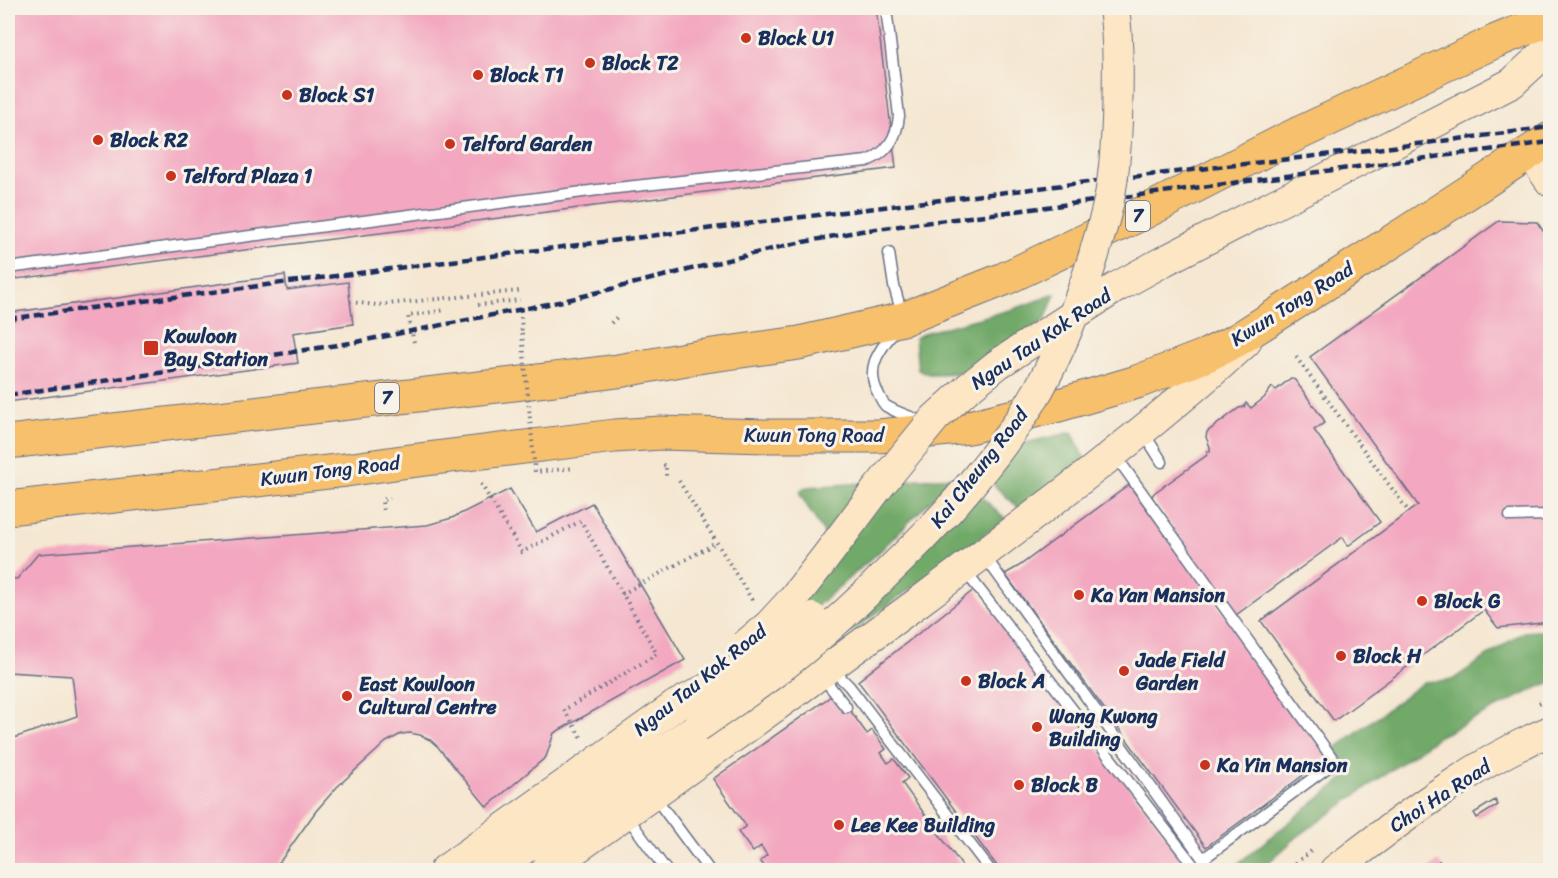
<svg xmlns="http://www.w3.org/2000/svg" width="1558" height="878" font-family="Sriracha,sans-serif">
<rect width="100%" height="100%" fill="#f7f3e8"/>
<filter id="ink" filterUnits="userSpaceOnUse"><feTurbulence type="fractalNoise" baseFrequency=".0167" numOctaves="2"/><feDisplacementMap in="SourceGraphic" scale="12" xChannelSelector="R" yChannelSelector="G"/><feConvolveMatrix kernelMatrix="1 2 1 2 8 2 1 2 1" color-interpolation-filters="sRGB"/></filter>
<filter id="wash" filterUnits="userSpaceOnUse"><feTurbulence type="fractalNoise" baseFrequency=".008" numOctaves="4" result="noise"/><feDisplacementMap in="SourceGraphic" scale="24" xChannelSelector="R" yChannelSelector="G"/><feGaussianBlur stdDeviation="1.35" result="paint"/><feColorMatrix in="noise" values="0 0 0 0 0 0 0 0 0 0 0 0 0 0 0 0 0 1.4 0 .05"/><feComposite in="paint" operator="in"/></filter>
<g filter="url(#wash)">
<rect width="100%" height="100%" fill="#f5e7d1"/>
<!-- forest -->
<path fill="#71a967" stroke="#466c62" stroke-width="1.5" d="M1055 294 1045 320 967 373 929 374 918 370 915 338 927 332 1014 309Z
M1072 432 1086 461 1020 509 975 468 988 452Z
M954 477 879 552 793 627 828 540 801 496 800 494 802 489 806 487Z
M978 494 1006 519 729 721Z
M1550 630V683L1543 685 1439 736 1297 837 1260 870H1230L1353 771 1334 749 1424 682 1452 680 1523 632Z"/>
<g id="blocks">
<!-- building -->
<path fill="#f3a7c0" d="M8 8H876L896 168 8 280Z
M1499 221 1537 222 1550 241V622L1498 628 1484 610 1334 721 1261 621 1418 505 1310 357Z
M285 275 287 290 348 282 349 293 353 324 293 333 298 363 8 402V313Z
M1291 378 1295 380 1324 420V423L1314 430 1380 522 1348 546 1343 537 1236 615 1154 501 1152 496 1154 493 1207 455V451L1210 452V447L1206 437 1207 432 1239 408 1244 407 1246 403 1251 408 1264 398 1272 387 1276 390Z
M1129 485 1329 756 1206 847 1005 574 1019 566Z
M510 489 536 532 592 503 685 660 554 733 546 757 487 807 438 747 430 740 420 735 410 733 401 734 386 742 337 787 316 811 274 870H125L128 868 121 870H8V740L77 716 72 676 8 672V578L17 579 38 554 427 525 452 518Z
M975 589 1191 867 1187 870H1000L858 681Z
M837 692 867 734 872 730 886 749 881 753 888 763 894 759 908 778 902 783 965 870H768L760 861 767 855 761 846 753 852 738 832 746 826 713 779Z
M1495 800 1498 805 1477 818 1474 813Z
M1439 861 1446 870H1427Z"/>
</g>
</g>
<g filter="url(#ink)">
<use href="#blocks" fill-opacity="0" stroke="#676f86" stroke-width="1.5"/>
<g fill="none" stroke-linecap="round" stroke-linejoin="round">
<defs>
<path id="lane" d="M889 253 894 286 902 314
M8 268 598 190 867 161C888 153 897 137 899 116L886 8
M895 330C879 351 864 368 879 395 881 399 883 404 886 406 897 413 911 417 922 421
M1143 432 1162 462
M1510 516 1550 515
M983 554 1203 859 1335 762 1115 455
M965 571 1197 870
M832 669 849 686 990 870
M822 676 846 707
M654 796 709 870
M626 815 666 870"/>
<path id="secondary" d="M1530 153 1550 181
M1117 287 1164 261 1512 83 1550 48
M445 870 676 705
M494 870 696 728
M546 870C673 781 799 690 924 598 1034 516 1144 434 1246 342
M1335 870C1402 819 1472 764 1550 731"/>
<path id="highway" d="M8 442 514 384 618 371 698 357 799 343 903 319 1004 279 1141 214 1289 138 1496 41 1550 19
M8 508 346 470 402 462 615 436 661 433 765 436H878L969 427 1059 405 1137 382 1207 355 1237 340 1410 230 1550 139"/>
</defs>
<!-- lane casing -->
<use href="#lane" stroke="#676f86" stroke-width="13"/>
<!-- secondary casing -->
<use href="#secondary" stroke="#676f86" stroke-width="32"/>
<!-- highway casing -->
<use href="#highway" stroke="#676f86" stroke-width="35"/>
<!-- path -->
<path stroke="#676f86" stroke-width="4" stroke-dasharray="1.5 4.5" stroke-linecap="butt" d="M350 302 377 305 519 291
M478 305 520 300
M521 317 522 333
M611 323 619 315
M414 342 408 316 445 310
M1296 357 1409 512
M663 465H666V480
M679 481 752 600
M481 484 522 552 581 521 657 654 564 710 581 737
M383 510 382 500 390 498
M622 594 716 543
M1539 703 1550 698
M1286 870 1314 849"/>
<!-- lane -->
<use href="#lane" stroke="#fff" stroke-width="10"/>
<!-- secondary -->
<use href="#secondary" stroke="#fce6c4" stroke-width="30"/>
<!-- highway -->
<use href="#highway" stroke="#f7c06c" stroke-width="33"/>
<!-- rail -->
<path stroke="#1b2f5e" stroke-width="4.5" stroke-dasharray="9 4.5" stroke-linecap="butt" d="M8 319C346 274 684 231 1023 190 1199 168 1375 151 1550 127
M8 395 172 371 356 342 563 301 788 245 861 231 1550 142"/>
<defs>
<path id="secondary-bridge" d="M744 646 769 625 792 600 825 558 877 489 935 418 968 388 998 364 1117 287
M676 705 721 681 767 651 812 618
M696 728C722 710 748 692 774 673 814 643 851 609 886 574 918 543 949 512 976 478 999 450 1021 421 1039 389 1062 347 1080 301 1094 255 1100 233 1108 211 1111 189 1115 166 1116 144 1117 121 1118 83 1119 45 1114 8"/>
</defs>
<!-- secondary-bridge casing -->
<use href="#secondary-bridge" stroke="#676f86" stroke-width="32" stroke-linecap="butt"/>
<!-- path-bridge -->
<path stroke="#676f86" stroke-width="4" stroke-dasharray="1.5 4.5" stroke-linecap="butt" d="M522 333 535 472 575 468"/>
<!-- secondary-bridge -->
<use href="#secondary-bridge" stroke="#fce6c4" stroke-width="30"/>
</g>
</g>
<!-- markers -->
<g fill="#c8321e" stroke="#f7f3e8" stroke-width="2">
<circle cx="746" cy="38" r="6"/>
<circle cx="590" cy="63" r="6"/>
<circle cx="478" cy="75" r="6"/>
<circle cx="287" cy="95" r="6"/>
<circle cx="98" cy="140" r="6"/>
<circle cx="450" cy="144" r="6"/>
<circle cx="171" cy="176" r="6"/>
<rect x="143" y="340" width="16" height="16" rx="3"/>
<circle cx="1079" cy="595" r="6"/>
<circle cx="1422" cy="601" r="6"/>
<circle cx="1341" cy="656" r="6"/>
<circle cx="1124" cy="671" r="6"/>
<circle cx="966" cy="681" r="6"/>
<circle cx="347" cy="696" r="6"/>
<circle cx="1037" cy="727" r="6"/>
<circle cx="1205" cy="765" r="6"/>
<circle cx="1019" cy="785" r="6"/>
<circle cx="839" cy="825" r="6"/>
</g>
<g text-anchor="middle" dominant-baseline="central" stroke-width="6" stroke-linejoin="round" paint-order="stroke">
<!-- shield labels -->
<g fill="#f7f3e8" stroke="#5d6a87" stroke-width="1.5">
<rect x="1126" y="201" width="24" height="30" rx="4.5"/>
<rect x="375" y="383" width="24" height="30" rx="4.5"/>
</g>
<g font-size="18" font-weight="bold" fill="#1b2f5e">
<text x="1138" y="216">7</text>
<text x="387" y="398">7</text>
</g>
<!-- poi labels -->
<g font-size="20" font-weight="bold" fill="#1b2f5e" stroke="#f7f3e8" text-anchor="start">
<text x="758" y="38">Block U1</text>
<text x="602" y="63">Block T2</text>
<text x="490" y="75">Block T1</text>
<text x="299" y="95">Block S1</text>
<text x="110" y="140">Block R2</text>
<text x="462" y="144">Telford Garden</text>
<text x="183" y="176">Telford Plaza 1</text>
<text x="164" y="336">Kowloon<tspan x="164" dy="23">Bay Station</tspan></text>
<text x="1091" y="595">Ka Yan Mansion</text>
<text x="1434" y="601">Block G</text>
<text x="1353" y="656">Block H</text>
<text x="1136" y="660">Jade Field<tspan x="1136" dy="23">Garden</tspan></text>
<text x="978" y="681">Block A</text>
<text x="359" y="684">East Kowloon<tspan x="359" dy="23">Cultural Centre</tspan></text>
<text x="1049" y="716">Wang Kwong<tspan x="1049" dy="23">Building</tspan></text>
<text x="1217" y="765">Ka Yin Mansion</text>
<text x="1031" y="785">Block B</text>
<text x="851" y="825">Lee Kee Building</text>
</g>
<!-- street labels -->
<g font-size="20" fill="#1b2f5e" stroke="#f7f3e8">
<text transform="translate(1292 304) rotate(-32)">Kwun Tong Road</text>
<text transform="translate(1041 339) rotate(-34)">Ngau Tau Kok Road</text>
<text x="814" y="435">Kwun Tong Road</text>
<text transform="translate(979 468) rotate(-52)">Kai Cheung Road</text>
<text transform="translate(330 471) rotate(-7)">Kwun Tong Road</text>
<text transform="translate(700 680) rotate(-39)">Ngau Tau Kok Road</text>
<text transform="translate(1440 796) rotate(-33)">Choi Ha Road</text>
</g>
</g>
<!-- margin -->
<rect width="1558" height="878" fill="none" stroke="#f7f3e8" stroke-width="30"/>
</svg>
